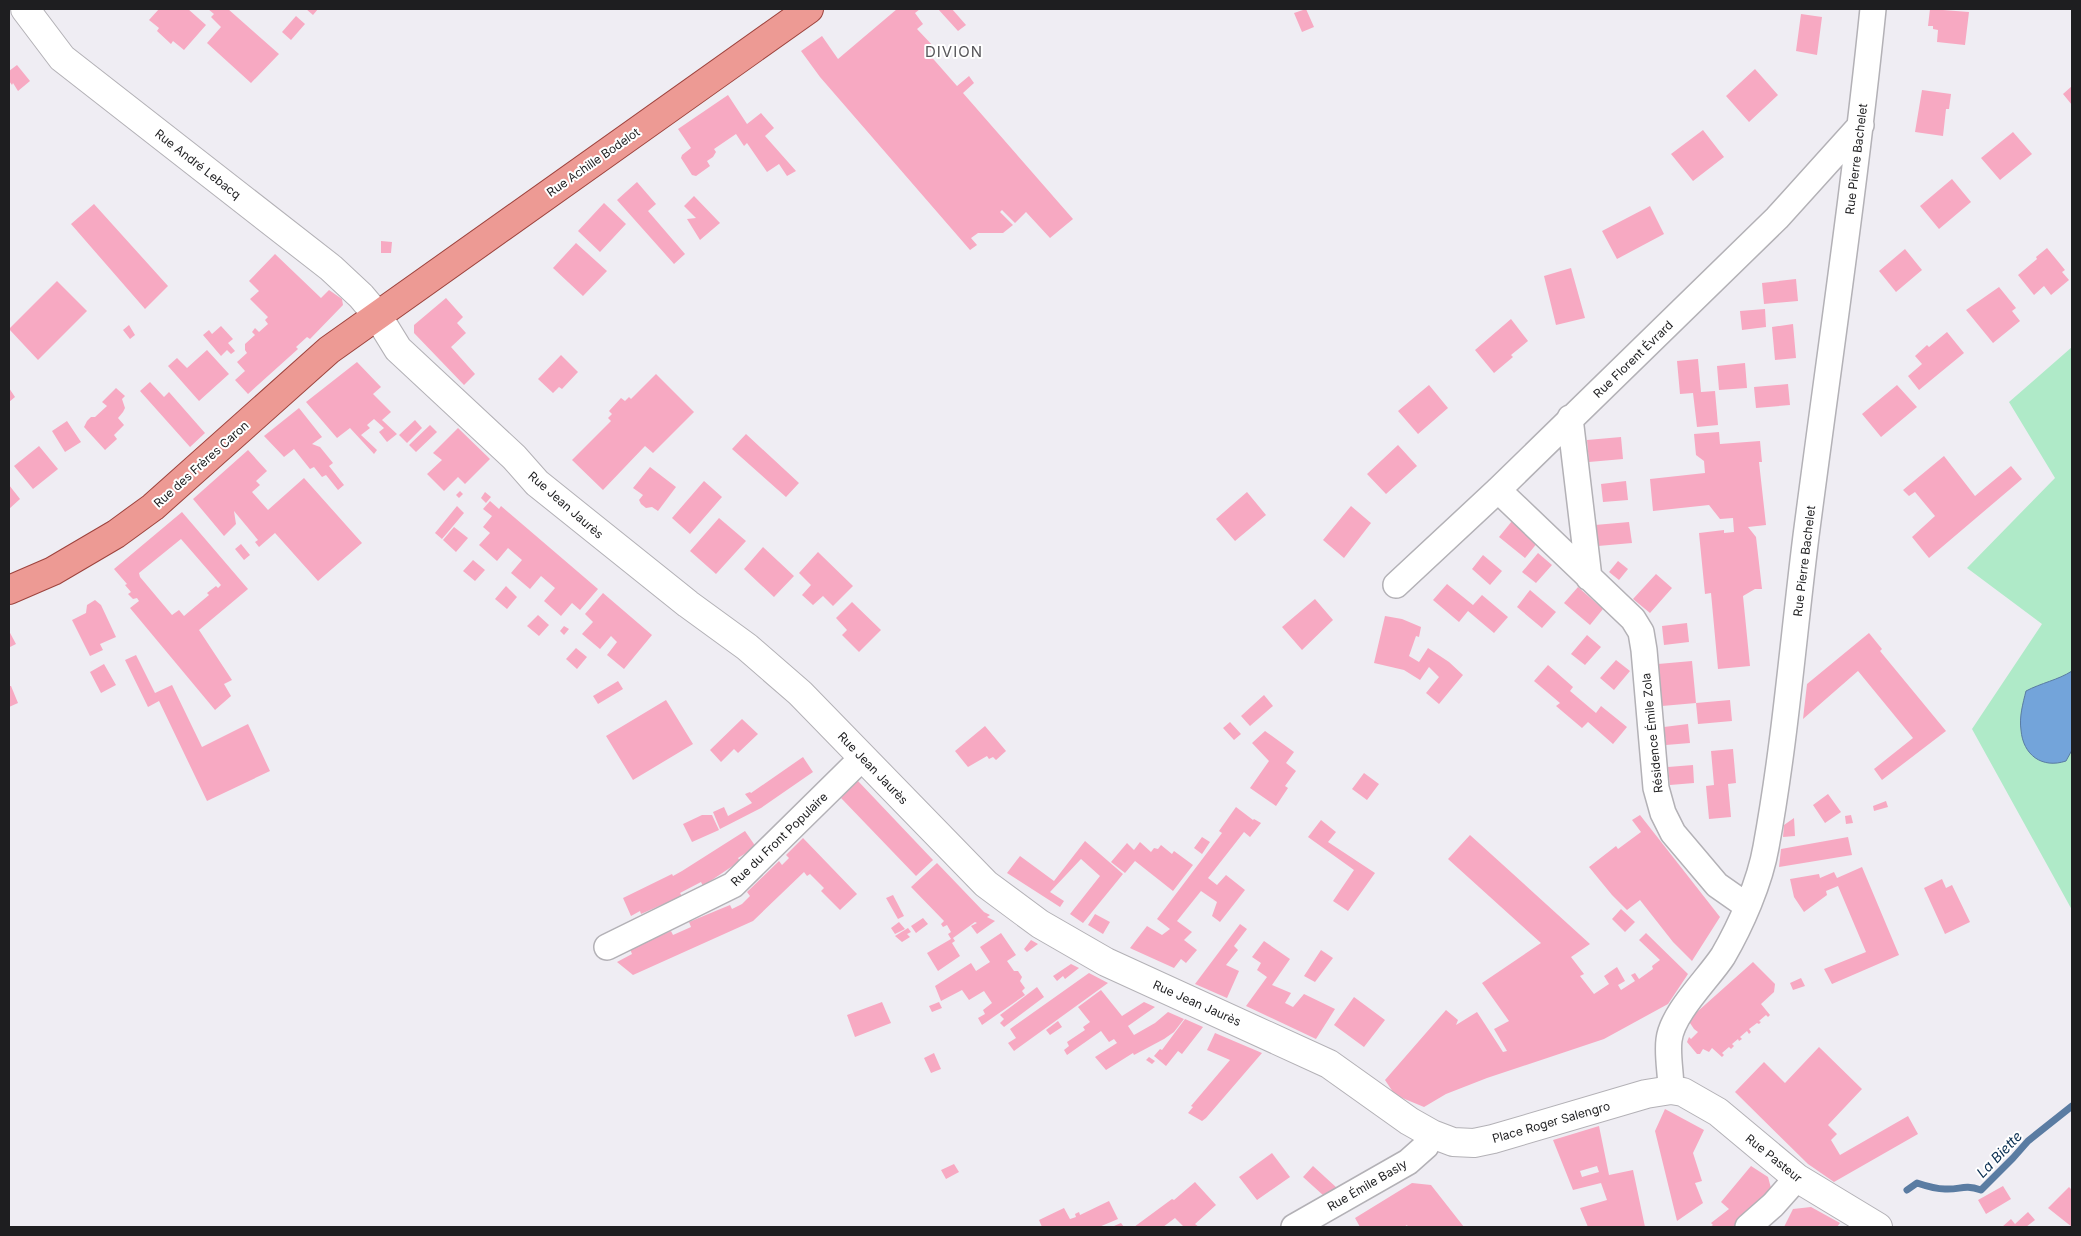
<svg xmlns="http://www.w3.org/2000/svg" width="2081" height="1236" font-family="Inter,sans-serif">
<rect width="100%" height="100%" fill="#efedf3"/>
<!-- green -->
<path fill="#afeac8" d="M2072 347V910L1972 729 2042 624 1967 568 2055 478 2009 402Z"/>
<!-- water -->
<path fill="#73a4da" stroke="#5a7ca2" d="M2072 671V750L2066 761C2042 769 2023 755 2021 730 2019 717 2023 703 2026 691 2041 683 2058 680 2072 671Z"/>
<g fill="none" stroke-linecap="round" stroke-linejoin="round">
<!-- stream -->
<path stroke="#5a7ca2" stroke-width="7" d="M1907 1190 1917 1183C1926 1186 1935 1189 1945 1189 1961 1190 1963 1184 1981 1190L2013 1158 2028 1141 2072 1106"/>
</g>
<!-- building -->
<path fill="#f7a9c2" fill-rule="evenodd" d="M159 9H188L206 25 184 50 173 41 171 44 157 31 159 28 149 20Z
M208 9H228L279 54 251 83 207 43 221 27 211 17 214 14Z
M306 9H318L313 15Z
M897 9H920L915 13 923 24 917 29 934 47 928 53 957 86 969 76 974 83 963 93 1073 219 1050 238 1026 212 1015 223 1002 210 1000 212 1013 225 1003 233H978L971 238 977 245 970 250 820 77 801 51 822 36 838 59Z
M938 9H952L966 25 958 31Z
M1306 9 1314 27 1302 32 1294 13Z
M1930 9 1969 12 1965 45 1937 42 1938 30 1933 29V26H1928Z
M1801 14 1822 17 1817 55 1796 51Z
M296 16 305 24 291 40 282 32Z
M17 65 30 81 18 91 13 83 12 85 9 81V71Z
M1755 69 1778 95 1749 122 1726 96Z
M2072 86V105L2063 94Z
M1922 90 1951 94 1949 109H1946L1943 136 1915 132Z
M728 95 747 124 761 113 774 128 765 136 796 171 787 176 779 164 767 172 747 143 744 146 736 134 714 149 716 152 713 157 707 161 710 166 696 176 692 175 681 158 682 155 691 148 678 129Z
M1703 130 1724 157 1693 181 1671 154Z
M2013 132 2032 154 2000 180 1981 158Z
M1952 179 1971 202 1939 229 1920 206Z
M637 182 656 204 648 211 685 254 674 264 617 200Z
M694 196 720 223 700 240 687 219 696 218 684 206Z
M604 203 626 224 600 252 578 231Z
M94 204 168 286 145 309 71 224Z
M1650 206 1664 234 1617 259 1602 231Z
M381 241 392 242 391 253H381Z
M576 243 607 271 583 296 553 268Z
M2047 248 2065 270 2062 272 2069 280 2051 295 2044 286 2034 295 2018 275 2037 259 2036 257Z
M1905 249 1922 270 1896 292 1879 271Z
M275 254 321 298 329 290 342 299 343 305 310 339 307 337 296 347 298 349 248 394 235 380 245 371 237 362 247 353 245 350V344L255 335 252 332 255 328 259 332 268 324 265 320 268 317 250 299 259 291 249 281Z
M1571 268 1585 318 1556 325 1544 276Z
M1796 279 1798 301 1764 304 1762 283Z
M57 281 87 311 38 360 9 329Z
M1999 287 2016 308 2012 311 2020 321 1993 343 1966 310Z
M446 298 463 317 457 323 466 333 451 347 475 374 464 385 414 333V325Z
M1765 309 1766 327 1742 330 1740 311Z
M1511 319 1528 341 1511 355 1513 357 1494 373 1475 350Z
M1793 324 1796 358 1775 360 1772 327Z
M129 325 135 335 130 339 123 330Z
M221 326 233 339 228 343 235 351 231 354 227 350 221 356 203 335 209 330 212 334Z
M1947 332 1964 353 1919 390 1908 376 1922 364 1915 356 1927 345 1929 347Z
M207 350 229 374 199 401 168 366 177 358 187 368Z
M561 355 578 372 562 389 559 387 553 393 538 379Z
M1698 359 1701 392 1715 391 1718 425 1697 427 1693 393 1680 394 1677 361Z
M357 362 381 387 373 394 391 412 382 420 397 434 387 442 379 432 384 428 374 419 367 425 370 428 361 435 377 450 374 454 350 428 337 438 306 402Z
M1745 363 1747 388 1719 390 1717 366Z
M656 374 694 412 653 453 645 446 603 490 572 460 611 421 608 418 612 414 609 411 621 398 625 401 629 397 631 399Z
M150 382 164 397 169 392 205 433 190 447 140 391Z
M1788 384 1790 405 1756 408 1754 387Z
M1429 385 1448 408 1418 434 1398 411Z
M1897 385 1917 407 1881 437 1862 414Z
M9 388 15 397 9 402Z
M116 388 125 396 122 399 125 408 123 412 118 418 124 425 114 435 117 439 105 450 84 427 87 421 91 417H95L107 406 102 402Z
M299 408 322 437 312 444 320 447 333 463 329 466 344 485 338 490 326 475 322 477 314 467 310 469 294 449 284 457 264 436Z
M415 420 422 428 407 443 399 435Z
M67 421 81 442 65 452 52 431Z
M430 425 437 432 416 452 409 445Z
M458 428 490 459 465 484 458 477 444 491 427 474 442 460 433 453Z
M1719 432 1720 444 1760 441 1762 462H1759L1766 525 1748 527 1756 537 1762 589H1755L1743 596 1750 666 1718 669 1711 593 1705 594 1699 533 1724 530V533L1734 532 1733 518 1720 519 1709 505 1653 511 1650 479 1705 473 1704 461 1696 455 1694 434Z
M746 434 799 483 786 497 732 449Z
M1621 437 1623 459 1589 462 1587 440Z
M1398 445 1417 466 1386 494 1367 474Z
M39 446 58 469 33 489 14 466Z
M248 450 267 471 256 481 260 485 252 492 268 510 304 478 362 543 318 581 275 533 259 547 255 542 258 540 234 511 236 524 224 536 193 499Z
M1944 456 1975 496 2011 466 2022 479 1929 558 1912 537 1935 516 1915 492 1909 496 1903 490Z
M650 467 676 487 658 511 652 507 646 508 641 504 639 500 643 495 633 488Z
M704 481 722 497 690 534 672 518Z
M1626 481 1628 500 1603 502 1601 484Z
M9 485 20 499 9 509Z
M460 491 463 494 459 498 456 495Z
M485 492 491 497 486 503 481 498Z
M1247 492 1266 515 1235 541 1216 519Z
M490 501 499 509 501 506 598 589 580 610 572 603 561 616 544 601 555 588 541 576 530 589 511 573 522 560 508 548 497 561 479 545 490 533 483 527 492 516 483 509Z
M457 506 464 513 442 539 435 533Z
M1351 506 1371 523 1344 558 1323 540Z
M182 512 248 589 199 630 232 680 224 684 231 696 215 710 130 608 139 601 137 598 133 599 128 594 131 592 125 585 127 584 114 569ZM181 539 221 585 218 588 216 586 207 593 209 595 184 616 179 610 172 615 140 577 139 573Z
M719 518 746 541 716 574 690 551Z
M1512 521 1538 542 1525 558 1499 537Z
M1629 522 1632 543 1598 546 1595 525Z
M454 527 468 538 456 552 443 540Z
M241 544 250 555 244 560 235 549Z
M763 547 794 576 774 597 744 569Z
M818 552 853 586 833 606 823 596 813 605 802 595 811 585 799 573Z
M1538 553 1552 565 1536 583 1522 572Z
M1483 555 1502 571 1490 585 1472 569Z
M473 560 485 570 475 581 463 571Z
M1618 561 1628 569 1619 580 1609 572Z
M1656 574 1672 588 1650 613 1633 599Z
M1447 584 1473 605 1482 595 1508 617 1494 633 1468 611 1459 622 1433 600Z
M506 586 517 597 507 609 495 599Z
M1578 587 1603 609 1590 625 1564 603Z
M1530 590 1556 612 1542 628 1517 607Z
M603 593 652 635 624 669 607 655 617 642 611 636 600 649 582 634 593 622 585 614Z
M1315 599 1333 620 1302 650 1282 627Z
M95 600 101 605 116 637 100 644 103 650 90 656 72 620 86 613 87 605Z
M852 602 881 630 859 652 842 635 847 630 836 618Z
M538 615 549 625 539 636 527 626Z
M1385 616 1402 619 1421 627 1419 637 1416 636 1409 656 1419 662 1428 648 1449 662 1463 675 1439 704 1426 693 1439 677 1429 667 1420 680 1404 670 1374 663Z
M1687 623 1689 642 1664 645 1662 626Z
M564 626 569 629 564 635 560 631Z
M9 631 16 644 10 647 9 644Z
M1869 633 1882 649 1880 651 1946 731 1882 780 1874 769 1913 738 1858 671 1803 719 1807 684Z
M1587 635 1601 647 1585 665 1571 654Z
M576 648 587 657 577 669 566 659Z
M136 655 155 693 172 685 202 747 248 724 270 771 207 801 159 701 148 707 125 660Z
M1616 660 1630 671 1614 690 1600 678Z
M1692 661 1696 703 1662 706 1658 664Z
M104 664 116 685 101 693 90 672Z
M1548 665 1573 687 1570 691 1596 713 1601 706 1627 727 1613 744 1588 722 1582 728 1556 706 1560 703 1534 681Z
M618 681 623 689 598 704 593 696Z
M9 686H11L18 703 9 707Z
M1264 695 1273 706 1250 726 1241 716Z
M666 700 693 744 633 780 606 736Z
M1730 700 1732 721 1698 724 1696 703Z
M742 719 758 734 738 753 734 749 721 762 710 750Z
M1230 722 1241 734 1234 740 1223 728Z
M1688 724 1690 743 1666 745 1664 727Z
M985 726 1006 751 996 760 993 757 989 759 987 756 968 767 955 751Z
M1265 731 1294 752 1286 763 1296 771 1285 786 1288 788 1276 806 1250 788 1269 761 1252 743Z
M1733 749 1736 783 1728 784 1731 817 1709 819 1706 786 1714 785 1711 751Z
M803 757 813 772 761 808 720 829 713 812 724 807 728 816 752 803 745 794 750 792 751 793Z
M1693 765 1694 783 1670 785 1668 767Z
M1364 773 1379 784 1367 800 1352 789Z
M858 781 933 860 916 876 841 798Z
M1828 794 1841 812 1825 823 1813 805Z
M1886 801 1888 807 1874 811 1873 806Z
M1236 807 1253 820 1254 819 1261 823 1250 837 1244 832 1208 878 1217 885 1226 875 1245 890 1220 922 1212 916 1217 902 1201 891 1177 921 1192 932 1184 940 1197 950 1186 963 1181 959 1174 968 1132 949 1130 948 1147 926 1162 935 1170 929 1157 919 1222 833 1219 831Z
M702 815H712L719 830 692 842 683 824Z
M1640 815 1720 917 1692 961 1673 942 1640 900 1627 910 1612 895 1589 867 1616 846 1618 849 1641 832 1632 820Z
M1851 815 1853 823 1846 824 1845 816Z
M1794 818 1795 836 1783 837 1784 825Z
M1321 820 1336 832 1328 842 1375 873 1348 911 1333 901 1354 870 1308 837Z
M745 831 756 847 738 858 740 861 703 886 701 882 680 893 682 896 641 914 640 911 631 916 623 898 672 874 673 876 682 871Z
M1470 835 1590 944 1571 957 1584 974 1580 976 1594 994 1609 984 1604 976 1617 967 1625 981 1618 985 1621 990 1635 981 1631 975 1635 973 1639 979 1653 969 1652 966 1660 960 1639 940 1646 933 1688 974 1668 1004 1604 1039 1487 1078 1446 1094 1424 1107 1395 1095 1385 1080 1446 1010 1458 1020 1456 1025 1477 1012 1503 1052 1507 1051 1494 1029 1509 1021 1482 983 1541 943 1448 859Z
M1202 837 1210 842 1202 854 1194 848Z
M1848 837 1852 855 1779 867 1781 849Z
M803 838 857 894 840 910 821 891 824 888 810 874 807 876 804 872 753 921 633 975 617 962 632 954 630 949 671 931 673 935 691 927 689 922 730 905 732 909 742 904 750 896 747 892 779 861 782 865 789 858 786 855Z
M1085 841 1123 874 1083 923 1070 914 1100 876 1081 859 1050 892 1064 901 1060 907 1007 873 1020 856 1054 881Z
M1140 842 1151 852 1154 848 1158 849 1161 845 1172 854 1174 851 1193 865 1173 891 1135 861 1125 873 1111 862 1127 843 1134 850Z
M937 863 984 912 990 915 987 917 995 921 977 934 971 926 977 923 975 922 953 938 955 941 952 943 960 956 938 971 927 953 951 939 948 934 951 932 947 925 943 927 941 924 944 921 911 887Z
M1862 867 1899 955 1832 984 1824 969 1866 952 1838 886 1826 891 1827 895 1804 912 1794 897 1790 879 1819 874 1820 878 1834 872 1837 878Z
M1942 879 1946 888 1952 885 1970 922 1945 934 1924 888Z
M893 895 904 916 898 919 886 898Z
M1621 909 1635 922 1625 932 1612 919Z
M1095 914 1110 922 1103 934 1088 925Z
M923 918 928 924 916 933 911 926Z
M899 922 905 929 895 934 891 928Z
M1240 924 1247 929 1234 946 1238 950 1226 965 1239 971 1227 998 1195 984Z
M908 928 911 932 907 934 910 937 902 942 895 936Z
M1001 933 1016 955 1007 961 1014 971H1018L1022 977 1020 981 1025 988 1022 991 1025 995 982 1025 978 1018 985 1014 983 1010 992 1003 984 991 969 1000 962 990 941 1001 935 986 971 963 976 971 990 962 980 947Z
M1031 940 1038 944 1027 952 1024 949Z
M1264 941 1290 959 1272 985 1291 993 1285 1003 1293 1007 1304 994 1335 1009 1316 1039 1246 1006 1267 977 1257 970 1261 963 1252 957Z
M1321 950 1333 958 1315 982 1304 976Z
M1753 962 1775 984 1774 992 1761 1004 1770 1015 1768 1017 1766 1015 1759 1021 1761 1022 1759 1024 1757 1023 1749 1029 1751 1032 1749 1034 1747 1031 1740 1037 1742 1039 1739 1041 1738 1039 1732 1044 1734 1046 1731 1049 1729 1047 1722 1053 1724 1055 1722 1057 1712 1048 1709 1052 1703 1049 1700 1054H1697L1687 1042 1689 1037 1691 1039 1698 1032 1694 1029 1688 1020Z
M1071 964 1079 968 1065 979 1063 976 1057 981 1053 976Z
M1089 973 1108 983 1014 1051 1008 1043 1016 1038 1010 1029Z
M1801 978 1805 986 1793 990 1790 983Z
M1037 987 1044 997 1004 1027 1000 1023 1004 1019 1000 1015Z
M1101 990 1122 1016 1144 1002 1155 1007 1128 1026 1134 1035 1155 1023 1168 1012 1184 1019 1174 1032 1164 1039 1134 1055 1133 1053 1106 1070 1095 1057 1117 1043 1114 1039 1109 1042 1101 1031 1067 1055 1064 1050 1069 1046 1067 1042 1085 1030 1083 1027 1090 1022 1078 1007Z
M1354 997 1385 1020 1364 1047 1334 1025Z
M882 1002 891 1023 855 1037 847 1015Z
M939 1002 942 1008 932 1012 929 1006Z
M1185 1019 1203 1027 1182 1054 1178 1051 1166 1066 1154 1056 1160 1049 1162 1050Z
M1058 1021 1062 1027 1050 1035 1046 1030Z
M1215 1033 1262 1053 1206 1118 1202 1121 1188 1113 1193 1107 1191 1106 1230 1060 1207 1050Z
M1819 1047 1862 1089 1828 1125 1837 1134 1831 1140 1840 1155 1908 1116 1918 1134 1834 1182 1808 1164 1735 1092 1764 1062 1785 1083Z
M934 1053 941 1069 931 1073 924 1058Z
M1149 1057 1155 1061 1152 1064 1146 1060Z
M1665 1109 1704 1130 1693 1153 1702 1181 1695 1183 1703 1203 1677 1221 1655 1131Z
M1599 1126 1609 1175 1633 1170 1645 1227H1588L1580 1208 1607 1200 1601 1183 1573 1190 1553 1140ZM1597 1166 1599 1172 1582 1177 1580 1171Z
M1272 1153 1290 1177 1257 1200 1239 1177Z
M954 1164 959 1172 946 1179 941 1170Z
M1313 1166 1337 1188 1324 1196 1303 1177Z
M1751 1166 1768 1177 1771 1188 1734 1227H1710L1713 1225 1711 1223 1729 1209 1721 1202Z
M1195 1182 1216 1205 1195 1224 1199 1227H1184L1175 1218 1163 1227H1134L1172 1199 1174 1200Z
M1412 1183 1431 1185 1464 1227H1408L1407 1225 1404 1227H1360L1355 1218Z
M2003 1186 2011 1199 1986 1214 1978 1200Z
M2069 1187 2072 1190V1227L2048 1208Z
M1109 1201 1118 1219 1099 1227H1042L1039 1220 1064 1208 1070 1219 1076 1217 1075 1214 1079 1212 1080 1215Z
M1811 1207 1840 1223 1837 1227H1784L1793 1209Z
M2028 1212 2035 1220 2026 1227H2002L2011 1219 2015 1224Z
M1121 1223 1124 1227H1115L1114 1226Z"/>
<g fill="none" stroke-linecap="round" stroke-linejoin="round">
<defs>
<path id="street" d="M1570 418 1589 578
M1498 490 1633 619 1641 632 1644 650 1656 788 1663 813 1673 833 1717 885 1747 906
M1396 585 1498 490 1777 218 1861 125
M607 947 733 885 862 758
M1671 1090C1671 1074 1667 1055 1669 1040 1672 1013 1708 979 1723 956 1741 925 1760 882 1766 847 1785 744 1793 640 1806 536 1829 360 1855 185 1873 9
M1294 1227 1408 1162 1426 1146 1432 1134
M1748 1227 1773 1205 1797 1178"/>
<path id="secondary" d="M25 9 62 58 331 268 361 296 377 315 398 349 514 457 537 483 688 604 747 647 800 693 986 884 1040 924 1106 962 1329 1064 1409 1121 1432 1134 1453 1142 1474 1143 1493 1139 1646 1094 1671 1090 1683 1092 1718 1112 1797 1178 1878 1227"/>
<path id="primary" d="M9 590 53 571 116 534 153 507 329 350 809 9"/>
</defs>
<!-- street casing -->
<use href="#street" stroke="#b3b1b6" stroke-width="28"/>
<!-- secondary casing -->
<use href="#secondary" stroke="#b3b1b6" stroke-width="30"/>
<!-- primary casing -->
<use href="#primary" stroke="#9d433d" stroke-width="30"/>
<!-- street -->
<use href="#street" stroke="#fff" stroke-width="25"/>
<!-- secondary -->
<use href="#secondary" stroke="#fff" stroke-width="28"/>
<!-- primary -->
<use href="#primary" stroke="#ed9a94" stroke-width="28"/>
</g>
<g text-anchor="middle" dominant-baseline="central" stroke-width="4" stroke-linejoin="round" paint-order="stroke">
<!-- street labels -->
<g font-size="12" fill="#1e1e20" stroke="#fff">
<text transform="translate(1856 159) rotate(-83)">Rue Pierre Bachelet</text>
<text transform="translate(593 162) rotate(-35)">Rue Achille Bodelot</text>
<text transform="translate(198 164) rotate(38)">Rue André Lebacq</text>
<text transform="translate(1633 359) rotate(-44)">Rue Florent Évrard</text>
<text transform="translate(201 464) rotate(-42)">Rue des Frères Caron</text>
<text transform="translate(566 505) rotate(41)">Rue Jean Jaurès</text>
<text transform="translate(1804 561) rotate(-83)">Rue Pierre Bachelet</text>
<text transform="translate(1652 733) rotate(-96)">Résidence Émile Zola</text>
<text transform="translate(873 768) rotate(46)">Rue Jean Jaurès</text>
<text transform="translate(779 839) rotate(-44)">Rue du Front Populaire</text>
<text transform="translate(1197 1003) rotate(24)">Rue Jean Jaurès</text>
<text transform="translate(1551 1122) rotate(-16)">Place Roger Salengro</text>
<text transform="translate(1774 1158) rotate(39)">Rue Pasteur</text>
<text transform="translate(1367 1185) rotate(-30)">Rue Émile Basly</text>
</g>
<!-- water labels -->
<g font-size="14" font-style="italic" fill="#092e51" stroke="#fff">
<text transform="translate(1999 1154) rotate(-46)">La Biette</text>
</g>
<!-- quarter labels -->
<g font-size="15" letter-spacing="1" fill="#565559" stroke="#fff">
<text x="954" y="51">DIVION</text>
</g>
</g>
<!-- border -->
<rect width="2081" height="1236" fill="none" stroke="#1e1e20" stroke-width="20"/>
</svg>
